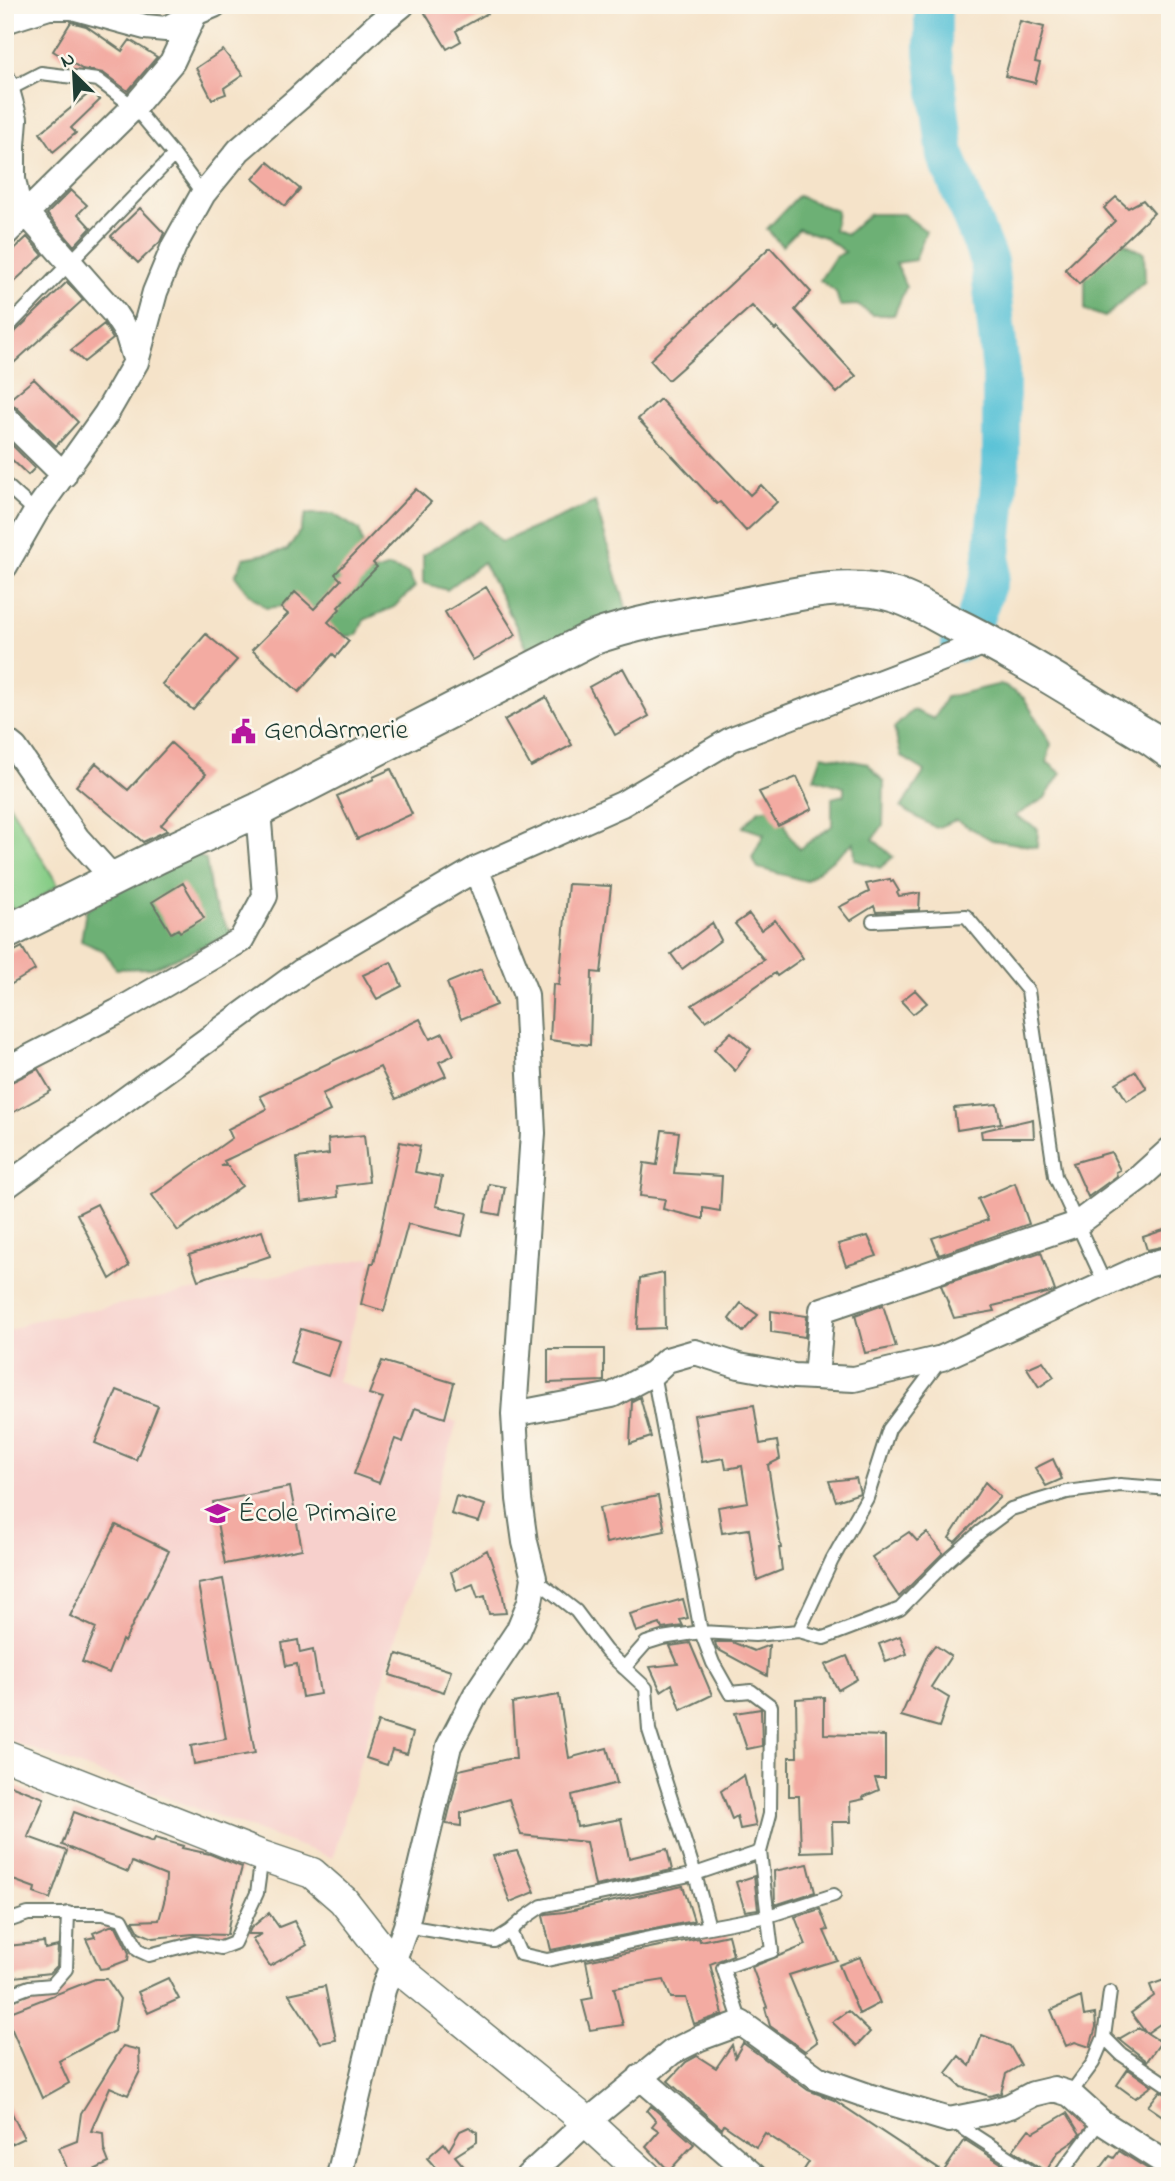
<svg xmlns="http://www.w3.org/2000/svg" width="1175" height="2181" font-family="'Indie Flower',sans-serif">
<rect width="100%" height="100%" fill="#fbf7ec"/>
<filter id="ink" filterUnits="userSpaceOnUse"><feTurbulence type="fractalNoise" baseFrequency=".0143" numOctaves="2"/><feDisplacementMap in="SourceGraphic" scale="14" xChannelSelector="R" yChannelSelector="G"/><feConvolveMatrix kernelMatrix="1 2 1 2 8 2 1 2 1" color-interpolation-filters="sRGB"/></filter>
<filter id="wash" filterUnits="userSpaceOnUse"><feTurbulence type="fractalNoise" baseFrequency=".00686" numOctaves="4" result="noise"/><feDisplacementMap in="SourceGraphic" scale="28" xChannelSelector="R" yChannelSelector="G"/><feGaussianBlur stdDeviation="1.57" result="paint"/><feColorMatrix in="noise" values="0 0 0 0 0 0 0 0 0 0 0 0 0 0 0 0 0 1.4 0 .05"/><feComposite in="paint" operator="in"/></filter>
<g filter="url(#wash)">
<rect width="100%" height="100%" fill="#f5e3c9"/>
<!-- built -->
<path fill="#f7d0cc" d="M373 1257 337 1381 369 1394 457 1422 333 1858 5 1739V1333L31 1321Z"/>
<!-- green -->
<path fill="#87cd87" stroke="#53855e" stroke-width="2" d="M8 802 58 885 16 914 5 898V803Z"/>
<!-- forest -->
<path fill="#6db074" stroke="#467654" stroke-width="2" d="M798 196 837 211 834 230 847 234 869 214H903L926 231 915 260 896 263 906 287 894 315H873L857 305 840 306 836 292 820 280 835 257 845 252 824 237 799 229 782 246 767 229Z
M1115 238 1144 253 1145 281 1105 317 1085 310V263Z
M595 502 628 614 530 653 483 562 447 590 423 583V555L480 521 501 542Z
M306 514H333L359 530 364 550 351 580 389 567 408 573 415 587 394 607 364 620 357 635 339 637 301 604 266 608 249 594 235 576 244 558 287 550 300 531Z
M1001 684 1024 698 1051 744 1047 762 1061 773 1045 798 1015 816 1038 829 1037 847 992 840 956 820 936 828 901 808 925 771 901 756 894 728 913 710 934 719 946 697Z
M822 755 868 764 884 782 883 825 873 839 893 857 880 868 855 860 854 842 806 881 758 868 752 858 764 834 743 827 759 810 779 807 789 835 799 849 832 826V798L844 795V787L814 778Z
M188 850 206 860 212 901 232 934 152 968 116 969 104 951 81 941 86 910Z"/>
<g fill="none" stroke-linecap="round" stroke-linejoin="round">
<!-- river -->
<path stroke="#5bc3d7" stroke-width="38" d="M933 5V52L946 156 989 262 1001 373V465L990 576 974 621 960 643"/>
</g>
<g id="blocks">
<!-- building -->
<path fill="#f3aba2" d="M438 5H502L456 31 461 41 447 49 425 13Z
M1020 21 1044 27 1035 62 1040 63 1035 83 1005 76Z
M71 22 86 26 122 51 130 40 157 57 128 91 103 73 82 69 53 51Z
M223 50 243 75 224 88 226 94 212 99 196 68Z
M92 91 100 100 71 128 76 133 53 152 40 133Z
M268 162 300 189 285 206 253 179Z
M71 190 87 205 78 214 91 228 74 246 47 214Z
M1116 197 1128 208 1143 200 1154 213 1079 284 1065 269 1115 221 1104 208Z
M140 208 164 233 160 242 138 263 111 236Z
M27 237 43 255 5 290V258Z
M770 247 811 292 795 310 856 376 837 393 777 328 775 330 752 306 668 380 650 360Z
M67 282 83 300 5 371V339L11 336Z
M104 324 113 339 84 362 71 350Z
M34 379 78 422 56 446 15 406 5 403Z
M660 399 750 495 761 485 777 502 746 531 720 502 717 504 638 419Z
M5 438 35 468 28 475 5 453Z
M416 489 431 502 373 563 377 567 338 607 340 609 328 622 349 641 336 657 333 654 299 692 252 650 288 614 281 608 295 592 314 609 341 580 335 574Z
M486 587 516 635 473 660 445 612Z
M206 634 237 660 193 710 162 684Z
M623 668 649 716 615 735 589 687Z
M546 697 572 745 531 767 504 720Z
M171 743 206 774 161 825 168 830 143 842 76 786 96 763 128 790Z
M391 769 412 814 357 839 337 796 374 779 373 777Z
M797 777 812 809 778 826 759 792Z
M890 879 891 882 893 881 899 891 897 892 899 896 920 893 919 910 876 912 874 906 850 921 839 907 869 892 866 884Z
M183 883 204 918 180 932 178 929 171 933 152 902Z
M568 884 611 886 601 973 592 972 590 1045 550 1040 553 984 559 985Z
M749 914 761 930 775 920 803 958 777 976 775 973 706 1021 692 1005 764 960 735 924Z
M712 923 721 940 682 969 671 954Z
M22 947 35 970 5 988V956Z
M391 962 402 986 377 999 363 975Z
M481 969 496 1005 461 1019 447 983Z
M915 990 927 1003 913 1014 901 1001Z
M420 1019 430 1039 443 1033 454 1055 439 1062 446 1076 396 1099 380 1067 322 1094 330 1111 224 1161 226 1164 221 1166H228L242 1186 178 1231 152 1195 232 1138 228 1129 267 1109 260 1096Z
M731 1032 751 1049 735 1071 714 1049Z
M38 1069 51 1091 5 1117V1085Z
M1136 1071 1147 1089 1127 1101 1116 1083Z
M997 1104 1001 1123 957 1130 954 1108Z
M1033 1119 1034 1138H982L981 1131Z
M662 1130 679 1132 674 1173 722 1176 720 1211 703 1208V1219L663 1209 665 1199 640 1196 644 1163 657 1165Z
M364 1135 369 1182 337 1186 338 1197 301 1202 297 1158 329 1154 328 1139Z
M400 1142 420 1146 415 1172 442 1177 436 1206 467 1213 462 1236 408 1224 384 1311 361 1304 371 1263H374Z
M1111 1152 1120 1170 1116 1172 1117 1176 1088 1197 1073 1163Z
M1015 1183 1029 1224 939 1255 932 1238 988 1220 978 1199Z
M489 1184 505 1187 500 1215 484 1212Z
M97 1204 129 1266 110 1279 77 1214Z
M1170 1228V1245L1147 1250 1143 1237Z
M262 1231 270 1256 198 1280 189 1255Z
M868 1236 877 1256 846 1266 838 1244Z
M1041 1252 1055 1291 993 1306 995 1311 954 1318 941 1285Z
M664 1273 665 1328 637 1329 640 1278Z
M741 1303 758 1315 743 1332 729 1319Z
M883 1305 896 1347 865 1353 855 1315Z
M771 1311 807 1316 805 1337 771 1332Z
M301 1329 340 1341 328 1376 290 1363Z
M548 1349H604V1381L548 1383Z
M382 1361 454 1383 445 1418 415 1408 403 1442 395 1439 379 1483 354 1474 383 1398 369 1394Z
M1043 1361 1054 1377 1039 1387 1027 1368Z
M117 1390 158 1406 136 1460 95 1443Z
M640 1397 651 1437 630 1444 632 1401Z
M754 1405 760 1444 777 1441 780 1459 768 1465 781 1548H779L782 1570 757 1580 749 1529 722 1533 718 1507 748 1502 742 1466 726 1469 724 1458 702 1462 694 1415Z
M1053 1459 1062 1479 1046 1486 1035 1468Z
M856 1478 860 1493 836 1501 829 1481Z
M985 1482 1000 1497 955 1542 949 1538Z
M290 1487 302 1549 225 1564 213 1502Z
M456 1496 485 1505 479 1522 451 1514Z
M658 1496 665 1531 606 1543 599 1508Z
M116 1525 169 1551 124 1642 122 1640 109 1673 82 1662 96 1628 70 1616Z
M909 1532 917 1541 927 1533 943 1553 899 1597 872 1557Z
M487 1550 502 1591 506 1613 489 1614 485 1596 478 1598 473 1584 457 1591 451 1572Z
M223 1579 255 1753 194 1764 191 1746 226 1739 198 1584Z
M683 1599 688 1618 680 1620 683 1626 662 1629 660 1624 636 1632 630 1614Z
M900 1636 907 1654 886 1662 879 1644Z
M298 1640 300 1653 313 1650 320 1694 302 1697 297 1664 286 1666 282 1643Z
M715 1642H732L754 1651 769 1645 767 1676 717 1649Z
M690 1643 712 1695 681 1710 672 1684 661 1691 650 1667 678 1664 670 1646Z
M935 1645 951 1656 931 1687 949 1698 939 1727 901 1716 928 1654Z
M397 1654 451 1671 444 1692 390 1675Z
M847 1656 857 1679 838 1690 825 1665Z
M559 1695 569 1758 607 1748 617 1783 572 1795 577 1827 621 1819 629 1858 667 1849 672 1870 595 1886 586 1842 521 1835 509 1799 461 1813V1826L446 1824 459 1770 508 1759H516L512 1703Z
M824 1697V1734L885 1736V1778H875L879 1790 863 1797 864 1799 850 1802 851 1822H832L833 1851 801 1852 799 1796H789V1757H797L796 1699Z
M761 1709 762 1746 747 1749 735 1713Z
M378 1722 413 1733 407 1754 392 1750 387 1765 366 1758Z
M744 1775 756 1826 740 1829 737 1816 732 1819 721 1791Z
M5 1783 44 1798 28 1837 67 1851 50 1899 34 1893 35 1888 5 1877Z
M74 1812 153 1842 155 1838 183 1846 182 1848 210 1854 242 1867 232 1905 227 1935 193 1934 153 1938 139 1932 133 1921 159 1920 165 1898 166 1876 132 1862 128 1872 62 1845Z
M517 1851 535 1892 510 1902 493 1856Z
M808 1864 815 1892 775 1905 774 1871Z
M754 1876 758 1909 745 1911 736 1882Z
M683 1886 694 1921 551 1950 543 1916 546 1914 564 1912Z
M820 1909 828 1930 824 1931 837 1960 789 1975 817 2042 805 2051 770 2026 765 2008 767 2007 752 1967 806 1945 795 1917Z
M269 1913 279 1927 294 1921 307 1945 270 1966 252 1939 262 1934H248L251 1928Z
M110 1926H116L129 1953 128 1960 107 1968 100 1969 86 1939 95 1937 93 1933Z
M728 1935 733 1955 710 1964 723 2014 694 2024 686 1998H671L664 1980 614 1988 623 2025 590 2030 582 2000 593 1998 586 1961 699 1938 700 1941Z
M44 1942 45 1949 58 1946 57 1966 50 1973 5 1978V1960H7L8 1946Z
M860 1957 880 2003 859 2014 839 1965Z
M168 1978 179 1999 148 2013 138 1992Z
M1170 1978V2033H1168L1163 2022 1147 2033 1161 2042 1147 2061 1119 2039 1138 2028 1146 2033 1131 2013 1154 1996 1150 1985Z
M95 1979H107L120 1999 114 2031 59 2061 69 2083 42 2098 5 2014Z
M325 1986 336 2040 321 2043 289 1994Z
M1081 1997 1084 2016 1095 2014 1096 2027 1090 2047 1075 2042 1066 2046 1051 2010Z
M848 2011 870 2032 857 2046 832 2022Z
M982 2035 1010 2046 1021 2065 1006 2074 1001 2093 989 2096 961 2087 946 2073 959 2056 970 2066Z
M743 2043 808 2090 834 2100 943 2172 965 2140 1021 2176H800L809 2162 765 2133 756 2147 724 2125 722 2129 668 2081 686 2062 697 2056 716 2068 732 2045 735 2057Z
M123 2046 139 2050 140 2071 128 2095 110 2087 91 2131 103 2133 104 2150 109 2163 81 2176H70L59 2148 77 2141 81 2113Z
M1128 2069 1152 2086 1135 2098 1117 2085Z
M1160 2091 1170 2096V2121L1148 2106Z
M5 2099 24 2138 5 2147Z
M651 2106 694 2144 669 2171 646 2146 659 2131 652 2126 656 2121 647 2111Z
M1067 2113 1080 2134 1074 2141 1058 2152 1045 2173 1042 2169 1013 2150 1029 2129 1034 2132Z
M469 2127 477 2132V2142L455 2156 472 2176H443L427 2158 444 2143 449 2150 460 2131Z
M1119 2151 1151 2171 1148 2176H1095L1110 2156 1114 2158Z"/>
</g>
</g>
<g filter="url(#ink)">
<use href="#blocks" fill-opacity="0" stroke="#6a7768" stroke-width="2"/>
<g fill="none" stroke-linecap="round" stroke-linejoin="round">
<defs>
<path id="service" d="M8 90 41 73 98 80 134 107 174 155 203 194
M5 330 174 155
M5 484 36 512
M873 921 966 916 1028 991 1055 1176 1105 1284
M653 1373 701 1632 713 1663 730 1693 751 1691 771 1706 770 1814 760 1852 772 1951 723 1968 741 2023
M534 1578 576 1611 606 1651 646 1688 649 1730 695 1874 709 1927
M799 1631 832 1560 867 1498 889 1429 940 1361
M624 1668 646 1643 662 1638 701 1632 755 1635 799 1631 824 1638 900 1609 945 1563 980 1532 1011 1509 1067 1492 1120 1485 1170 1489
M5 1922 28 1914H103L122 1919 138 1950 149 1955 195 1943 221 1948 234 1943 257 1893 262 1856
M406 1926 494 1941 510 1931 526 1917 542 1906 695 1874 760 1852
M510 1931 520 1954 547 1960 645 1939 768 1916 834 1895
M5 1996 29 1987 52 1985 66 1969 68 1913
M1104 2037 1121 2054 1170 2087
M1070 2094 1093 2063 1104 2037 1110 1992
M952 2121 1037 2176
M1059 2176 1100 2121"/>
<path id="minor" d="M5 21 49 7H72L145 27 166 29 195 13 214 5
M5 83 15 119 13 145V179L18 204 114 313 127 333 136 362
M5 234 134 107 172 62 195 13
M5 417 64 475
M5 566 36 512 106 414 136 362 155 292 174 246 203 194 239 150 299 98 376 26 402 5
M5 740 15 748 77 838 113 878
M5 1070 117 1012 241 940 265 896 258 810
M5 1187 302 971 476 869 622 804 732 739 988 641
M816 1377 822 1310 1077 1224 1139 1178 1170 1150
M514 1414 612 1395 653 1373 667 1360 695 1352 739 1366 794 1376 854 1379 942 1358 1147 1265 1170 1259
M640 2077 754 2176
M339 2176 383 1990 406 1926 449 1746 476 1694 518 1631 530 1602 534 1578 525 1542 519 1499 514 1414 533 1133 526 995 476 869
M528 2176 587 2122 672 2052 700 2038 741 2023 817 2078 871 2097 949 2120 989 2112 1010 2106 1033 2094 1054 2089 1070 2094 1100 2121 1170 2166"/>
<path id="tertiary" d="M5 1755 262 1856 312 1873 343 1900 394 1965 587 2122 646 2176"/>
<path id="secondary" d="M5 933 159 856 258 810 590 639C636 622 682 615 730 607 785 598 841 578 897 596 915 602 933 613 950 622 1020 656 1085 699 1152 739L1170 752"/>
</defs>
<!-- service casing -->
<use href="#service" stroke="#6a7768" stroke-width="16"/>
<!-- minor casing -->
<use href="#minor" stroke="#6a7768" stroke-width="28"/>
<!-- tertiary casing -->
<use href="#tertiary" stroke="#6a7768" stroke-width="33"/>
<!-- secondary casing -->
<use href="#secondary" stroke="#6a7768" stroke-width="37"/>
<!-- service -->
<use href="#service" stroke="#fff" stroke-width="12"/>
<!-- minor -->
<use href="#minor" stroke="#fff" stroke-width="24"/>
<!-- tertiary -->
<use href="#tertiary" stroke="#fff" stroke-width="30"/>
<!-- secondary -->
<use href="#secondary" stroke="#fff" stroke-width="33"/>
</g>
</g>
<!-- icons -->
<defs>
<symbol id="civic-bare" viewBox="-9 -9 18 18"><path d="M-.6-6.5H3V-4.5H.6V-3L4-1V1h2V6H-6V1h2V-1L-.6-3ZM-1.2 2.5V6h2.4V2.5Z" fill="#b5179e" stroke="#fbf7ec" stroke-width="2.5" paint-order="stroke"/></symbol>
<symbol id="school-bare" viewBox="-9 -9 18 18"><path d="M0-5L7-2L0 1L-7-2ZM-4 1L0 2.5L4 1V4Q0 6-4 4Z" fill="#b5179e" stroke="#fbf7ec" stroke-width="2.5" paint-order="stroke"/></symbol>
</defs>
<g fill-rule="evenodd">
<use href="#civic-bare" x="226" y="714" width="35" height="35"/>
<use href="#school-bare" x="200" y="1496" width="35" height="35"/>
</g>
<g text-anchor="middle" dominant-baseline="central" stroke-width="5" stroke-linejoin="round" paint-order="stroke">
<!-- poi labels -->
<g font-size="28" fill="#1f3d34" stroke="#fbf7ec" text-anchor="start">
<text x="264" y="731">Gendarmerie</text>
<text x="238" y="1514">École Primaire</text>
</g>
</g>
<!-- margin -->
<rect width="1175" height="2181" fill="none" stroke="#fbf7ec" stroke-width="28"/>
<!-- north arrow -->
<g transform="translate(74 74) rotate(336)" stroke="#fbf7ec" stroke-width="5" paint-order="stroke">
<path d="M0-5L12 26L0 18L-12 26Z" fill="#1f3d34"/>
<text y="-10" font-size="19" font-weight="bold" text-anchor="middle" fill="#1f3d34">N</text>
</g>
</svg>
